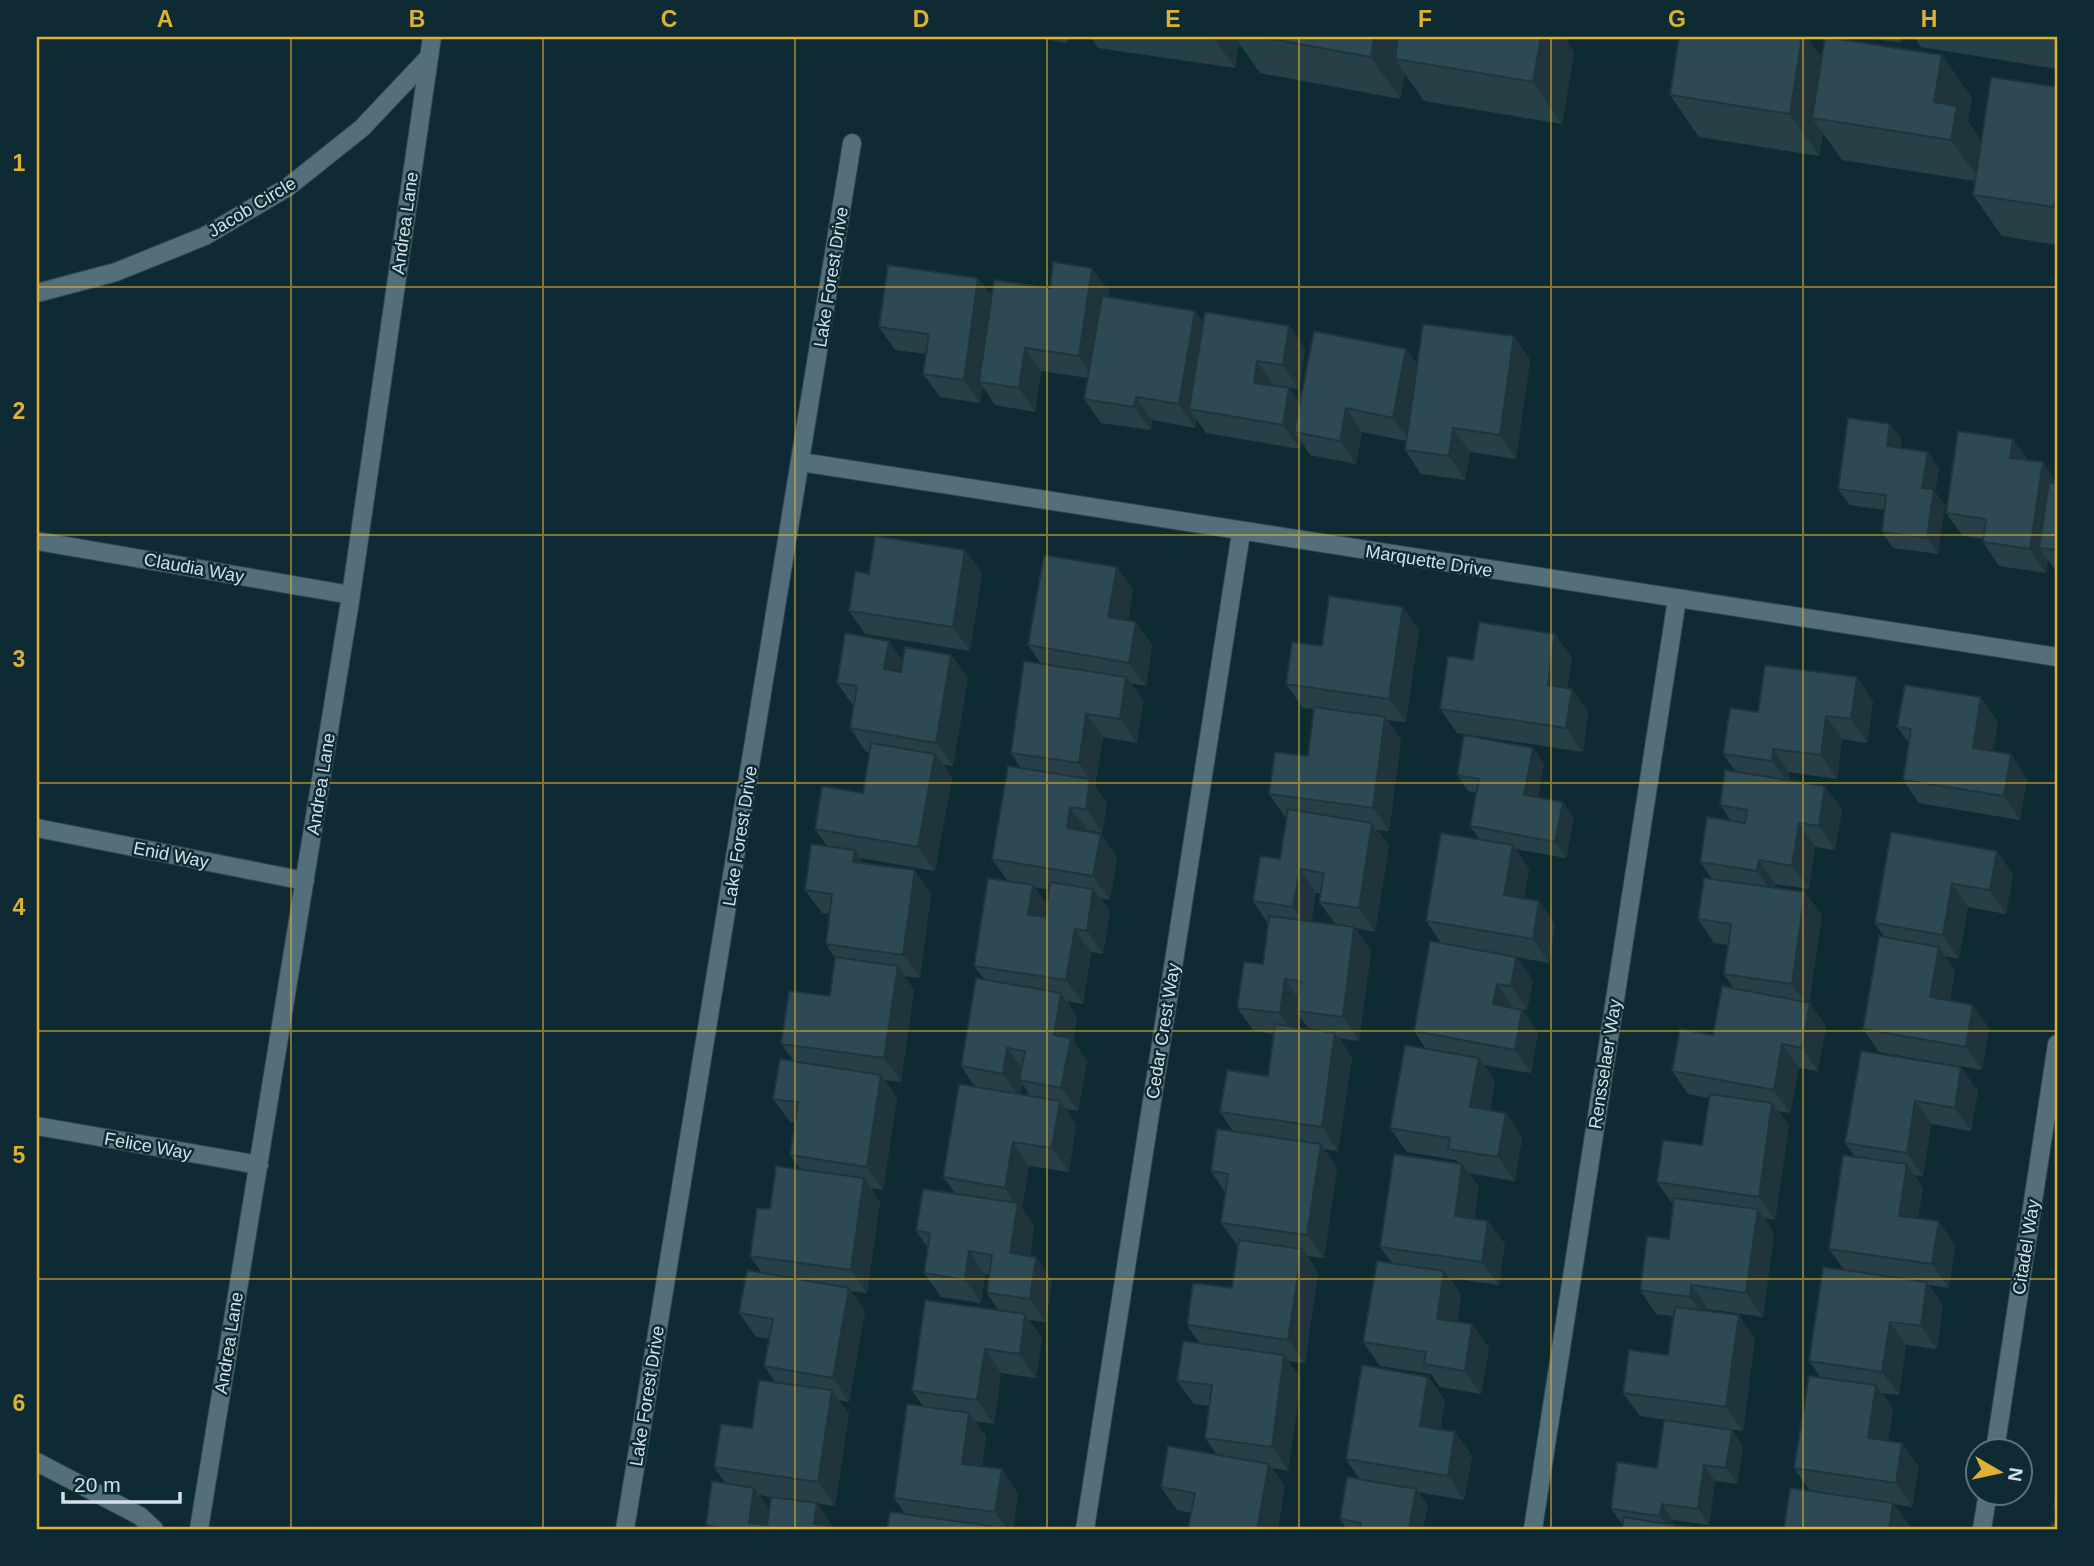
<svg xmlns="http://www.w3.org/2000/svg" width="2094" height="1566" font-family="Arial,sans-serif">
<rect width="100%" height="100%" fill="#0e2a33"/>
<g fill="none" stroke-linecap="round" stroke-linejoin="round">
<defs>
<path id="minor" d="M37 293 116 272 205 236 288 187 362 128 429 57
M801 462 2057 657
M37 541 351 595
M37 828 305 881
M37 1126 259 1165
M1995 1450 2057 1044
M37 1462 140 1516 154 1529
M199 1529 351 595 432 37
M625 1529 852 143
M1085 1529 1241 533
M1533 1529 1677 599
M1982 1529 1988 1492"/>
</defs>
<!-- minor casing -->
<use href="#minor" stroke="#32444c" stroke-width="20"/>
<!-- minor -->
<use href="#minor" stroke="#526f7a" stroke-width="18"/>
</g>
<!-- wall -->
<path fill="#274048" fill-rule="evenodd" d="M1032 37H1068L1067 43Z
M1091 37H1564L1574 52 1562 124 1424 101 1405 74 1400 99 1260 73 1239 43 1235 68 1098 48Z
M1807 37 1822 58 1972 97 1968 121 1981 141 2057 87V245L2002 236 1973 195 1975 181 1842 160 1823 133 1819 156 1699 137 1670 95Z
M1861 37H1902L1901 43Z
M1914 37H2057V69L1921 47Z
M1092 268 1109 291 1108 297 1195 311 1203 324 1289 326 1305 349 1299 389 1273 385V386L1289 388 1300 404 1417 364 1514 336 1530 360 1516 459 1470 452 1465 480 1421 474 1405 450 1406 441 1362 432 1356 464 1310 455 1301 441 1300 449 1206 433 1197 420 1195 428 1152 420 1151 430 1101 423 1084 399 1088 378 1041 371 1035 412 995 405 983 387 980 403 940 397 923 374 926 354 895 350 879 327 978 278 992 297 1050 288Z
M1890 424 1902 440 1900 448 1939 468 1935 492 1945 505 1938 554 1893 548 1882 532 1885 510 1850 505 1838 489Z
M2013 439 2028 460 2043 462 2057 483V571H2056L2048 560 2046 573 1999 566 1983 542V539L1963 536 1946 513Z
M965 550 982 573 970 651 865 634 849 611 869 574Z
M1117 567 1133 590 1128 620 1136 622 1152 645 1146 686 1131 683 1143 701 1137 743 1103 737 1095 787 1107 803 1102 833 1087 830 1086 832 1101 834 1117 857 1110 900 1100 898 1110 912 1103 954 1091 952 1083 1004 1067 1001 1077 1017 1073 1041 1087 1061 1078 1111 1066 1109 1076 1124 1069 1172 1029 1166 1022 1208 1034 1226 1030 1256 1052 1280 1046 1322 1029 1320 1042 1338 1036 1378 1001 1373 994 1424 975 1421 986 1436 982 1466 1018 1493 1013 1529H887L905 1514 894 1498 923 1406 912 1391 999 1311 987 1293 989 1275 985 1274 981 1303 941 1297 924 1273 928 1248 916 1231 955 1193 943 1177 975 1087 961 1066 984 979 974 966 1008 881 992 859 1021 768 1011 753 1041 664 1028 645ZM1034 887 1049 890 1047 905ZM1022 1083 1030 1096 1020 1094Z
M1419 630 1406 722 1387 720 1401 740 1389 831 1377 830 1389 846 1375 932 1355 928 1371 951 1359 1041 1339 1038 1352 1057 1338 1151 1324 1149 1337 1168 1324 1258 1307 1256 1318 1273 1305 1363 1288 1361 1301 1379 1288 1471 1272 1468 1285 1487 1191 1513 1177 1510 1161 1487 1217 1455 1205 1438 1209 1406 1194 1404 1177 1381 1200 1344 1187 1325 1232 1288 1238 1246 1221 1223 1225 1192 1211 1171 1233 1131 1220 1112 1268 1076 1274 1034 1254 1031 1237 1008 1263 964 1268 924 1253 901 1280 859 1287 817H1285L1269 794 1308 756 1314 709 1303 708 1286 684 1322 646ZM1316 893H1321L1319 902 1336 925 1311 922ZM1299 1016 1309 1029 1298 1028Z
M951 655 968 678 953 766 943 765 952 777 935 871 860 858 864 863 915 870 931 894 920 978 904 976 914 990 901 1082 885 1080 897 1098 883 1190 871 1188 880 1202 867 1293 851 1291 865 1311 849 1402 839 1400 849 1414 835 1506 782 1498 817 1503 833 1527V1529H709L706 1525 725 1483 714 1467 752 1428 775 1382 764 1366 769 1339 756 1337 739 1313 762 1273 750 1256 770 1209 800 1169 790 1155 795 1123 790 1122 773 1099 794 1061 781 1044 830 996 835 958 826 944 830 914 822 913 805 890 827 846 815 829 863 793 870 752H866L850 728 854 707 837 683 903 661ZM759 1495 771 1497 769 1509Z
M1572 657 1567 688 1572 689 1588 712 1583 752 1457 733 1440 709 1473 660Z
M1873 701 1867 743 1842 739 1837 779 1789 772V780L1842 809 1835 850 1815 847 1809 889 1775 884 1774 888 1822 915 1809 1003 1826 1026 1818 1071 1799 1068 1790 1113 1778 1111 1789 1126 1775 1220 1764 1218 1774 1233 1763 1317 1708 1309V1311L1755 1339 1743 1431 1640 1416 1623 1393 1668 1355 1673 1316 1656 1314 1640 1290 1669 1239 1673 1205 1657 1182 1702 1145 1709 1098 1688 1094 1672 1071 1713 1035 1734 989 1724 974 1728 945 1714 943 1698 919 1712 879 1700 862 1731 821 1720 805 1736 772 1723 754 1758 712Z
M1998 721 1993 752 2027 778 2020 820 1919 803 1903 780 1909 743 1897 727Z
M1533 748 1544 764 1538 797 1574 818 1566 858 1515 849 1529 869 1524 898 1539 901 1555 924 1549 963 1516 957 1533 980 1527 1010 1513 1008 1522 1010 1538 1033 1531 1073 1484 1065 1495 1081 1490 1111 1506 1113 1522 1137 1515 1181 1468 1173 1479 1187 1474 1219 1505 1244 1499 1285 1449 1278 1461 1295 1457 1322 1489 1348 1481 1394 1440 1387 1431 1374 1380 1366 1363 1342 1392 1263 1380 1247 1458 1163 1456 1160 1407 1152 1390 1128 1426 1049 1414 1031 1441 943 1426 921 1480 840 1470 826 1477 793 1468 791 1457 775Z
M1891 832 2013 874 2006 914 1968 907 1959 959 1945 956 1955 970 1950 1000 1989 1028 1982 1070 1879 1052 1863 1029 1885 938 1875 923Z
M1861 1051 1978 1091 1971 1131 1931 1124 1923 1176 1914 1175 1923 1188 1918 1218 1955 1245 1949 1288 1929 1285 1943 1306 1937 1349 1906 1345 1899 1395 1882 1393 1893 1409 1888 1441 1919 1466 1912 1507 1894 1504 1910 1526 1909 1529H1784L1810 1491 1794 1468 1820 1377 1809 1361 1844 1270 1829 1249 1855 1157 1845 1143Z
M1428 1377 1445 1400 1440 1430 1455 1432 1472 1456 1464 1500 1418 1492 1428 1505 1423 1529H1347L1340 1519 1360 1480 1346 1459Z
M1743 1446 1737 1484 1715 1481 1709 1525 1673 1520 1672 1525H1623L1611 1509 1657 1468Z"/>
<!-- shaded-wall -->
<path fill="#20343b" d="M1213 37H1234L1239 43 1235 68Z
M1374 37H1411L1395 59 1405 74 1400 99 1371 57Z
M1541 37H1564L1574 52 1562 124 1533 82Z
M1802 37H1807L1832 73 1812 118 1823 133 1819 156 1790 114Z
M1897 37H1902L1901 43Z
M1942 55 1972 97 1968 121 1986 148 1981 182 1951 140 1934 102Z
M2057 189V212L2054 207Z
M1092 268 1109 291 1095 379 1079 356Z
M978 278 995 301 979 382 983 387 980 403 964 380Z
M1195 311 1211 335 1189 409 1197 420 1195 428 1179 404Z
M1289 326 1305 349 1299 389 1283 365Z
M1514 336 1530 360 1516 459 1500 435Z
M1025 348 1041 371 1035 412 1019 388Z
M1406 349 1423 372 1409 441 1393 418Z
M1257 361 1273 385 1270 406 1254 383Z
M1289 388 1305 412 1294 432 1301 441 1300 449 1283 425Z
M1136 397 1152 420 1151 430 1134 407Z
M1346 408 1362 432 1356 464 1340 441Z
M1890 424 1902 440 1899 462 1887 446Z
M1453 428 1470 452 1465 480 1449 456Z
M2013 439 2029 462 2010 458Z
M1928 452 1939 468 1935 492 1945 505 1938 554 1927 538 1922 488Z
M2043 462 2057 483 2039 548 2048 560 2046 573 2030 549Z
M965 550 982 573 970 651 953 627Z
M1117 567 1133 590 1124 641 1108 617Z
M1403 607 1419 630 1406 722 1389 699Z
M1136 622 1152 645 1146 686 1129 663Z
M1555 634 1572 657 1564 709 1548 685Z
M889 641 905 664 901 692 884 669Z
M951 655 968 678 953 766 936 743Z
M1126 677 1143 701 1137 743 1120 719Z
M1857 677 1873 701 1867 743 1851 719Z
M1572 689 1588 712 1583 752 1566 728Z
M1981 697 1998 721 1990 772 1973 748Z
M1086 714 1103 737 1095 787 1107 803 1102 833 1086 809 1090 780 1079 763Z
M1826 716 1842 739 1837 779 1821 755Z
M1385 717 1401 740 1389 831 1373 808Z
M1533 748 1544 764 1536 811 1524 795Z
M1773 749 1789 772 1788 784 1772 761Z
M935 754 952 777 935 871 918 847Z
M2011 754 2027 778 2020 820 2004 796Z
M1825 786 1842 809 1835 850 1819 826Z
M1563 802 1574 818 1566 858 1555 842Z
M1070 807 1087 830 1083 852 1067 828Z
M1372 823 1389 846 1375 932 1359 908Z
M1799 823 1815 847 1809 889 1792 866Z
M1101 834 1117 857 1110 900 1093 876Z
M1513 845 1529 869 1521 918 1504 895Z
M855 850 871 874 853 862Z
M1997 851 2013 874 2006 914 1990 890Z
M1759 860 1775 884 1773 894 1757 871Z
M1300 869 1316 893 1310 931 1293 907Z
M915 870 931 894 920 978 903 955Z
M1952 884 1968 907 1959 959 1943 935Z
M1033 885 1049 908 1044 938 1028 915Z
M1093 889 1110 912 1103 954 1087 931Z
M1805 892 1822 915 1808 1008 1792 984Z
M1539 901 1555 924 1549 963 1533 939Z
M1354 927 1371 951 1359 1041 1343 1017Z
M1075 929 1091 952 1083 1004 1066 980Z
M1939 947 1955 970 1946 1020 1930 997Z
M1516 957 1533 980 1527 1010 1511 986Z
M898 966 914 990 901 1082 884 1058Z
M1285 979 1301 1003 1296 1011 1299 1016 1296 1037 1280 1013Z
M1497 984 1513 1007 1509 1027 1493 1004Z
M1061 993 1077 1017 1073 1041 1087 1061 1078 1111 1061 1088 1054 1035Z
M1810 1003 1826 1026 1818 1071 1802 1048Z
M1973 1005 1989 1028 1982 1070 1966 1047Z
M1522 1010 1538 1033 1531 1073 1515 1050Z
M1335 1033 1352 1057 1338 1151 1322 1127Z
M1782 1044 1799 1068 1790 1113 1774 1090Z
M1007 1048 1024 1071 1019 1080 1022 1083 1019 1097 1003 1074Z
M1479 1058 1495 1081 1487 1131 1470 1107Z
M1961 1067 1978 1091 1971 1131 1955 1108Z
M881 1075 897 1098 883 1190 867 1167Z
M1060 1101 1076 1124 1069 1172 1052 1148Z
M1915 1101 1931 1124 1923 1176 1907 1153Z
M1772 1103 1789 1126 1775 1220 1759 1197Z
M1506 1113 1522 1137 1515 1181 1498 1157Z
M1013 1142 1029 1166 1022 1208 1034 1226 1026 1276 1010 1253 1017 1206 1005 1188Z
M1321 1144 1337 1168 1324 1258 1307 1235Z
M1462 1164 1479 1187 1471 1239 1455 1216Z
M1907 1164 1923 1188 1915 1239 1899 1216Z
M864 1178 880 1202 867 1293 851 1270Z
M1758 1209 1774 1233 1763 1317 1746 1293Z
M1488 1221 1505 1244 1499 1285 1482 1262Z
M1939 1221 1955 1245 1949 1288 1932 1264Z
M1302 1249 1318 1273 1305 1363 1288 1340Z
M969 1251 985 1274 981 1303 965 1280Z
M1036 1257 1052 1280 1046 1322 1030 1299Z
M1444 1271 1461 1295 1453 1342 1437 1319Z
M1927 1282 1943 1306 1937 1349 1921 1326Z
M1691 1285 1708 1309 1707 1321 1690 1297Z
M849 1288 865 1311 849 1402 833 1378Z
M1025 1314 1042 1338 1036 1378 1020 1354Z
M1739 1315 1755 1339 1743 1431 1726 1407Z
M1890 1322 1906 1345 1899 1395 1882 1372Z
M1472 1324 1489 1348 1481 1394 1465 1371Z
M985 1349 1001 1373 994 1424 977 1400Z
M1284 1355 1301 1379 1288 1471 1272 1447Z
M1428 1377 1445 1400 1436 1450 1420 1426Z
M1876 1385 1893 1409 1884 1461 1868 1438Z
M832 1390 849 1414 835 1506 818 1482Z
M969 1413 986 1436 979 1487 962 1464Z
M1732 1430 1743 1446 1737 1484 1726 1468Z
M1455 1432 1472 1456 1464 1500 1448 1476Z
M1902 1443 1919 1466 1912 1507 1896 1483Z
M1269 1464 1285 1487 1278 1529H1257Z
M1704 1465 1715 1481 1709 1525 1698 1509Z
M1002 1469 1018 1493 1013 1529H1007L995 1512Z
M754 1488 771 1511 768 1529 749 1523Z
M1416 1489 1428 1505 1423 1529H1409Z
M817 1503 833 1527V1529H818L814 1524Z
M1893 1503 1910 1526 1909 1529H1889Z
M1662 1504 1673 1520 1672 1529H1669L1660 1516Z"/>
<!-- building -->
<path fill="#2d4a54" stroke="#20343b" stroke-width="2" d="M1260 37H1374L1371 57Z
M1398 37H1541L1533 82 1395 59Z
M1679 37H1802L1790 114 1670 95Z
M1825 37 1942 55 1934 102 1957 106 1951 140 1812 118Z
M1991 77 2057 87V189L2054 207 1973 195Z
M1053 262 1092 268 1079 356 1025 348 1019 388 979 382 994 280 1050 288Z
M888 265 978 278 964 380 923 374 929 334 879 327Z
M1102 296 1195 311 1179 404 1136 397 1134 407 1084 399Z
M1205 312 1289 326 1283 365 1257 361 1254 383 1289 388 1283 425 1189 409Z
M1423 324 1514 336 1500 435 1453 428 1449 456 1405 450Z
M1314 331 1406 349 1393 418 1346 408 1340 441 1294 432Z
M1848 418 1890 424 1887 446 1928 452 1922 488 1934 489 1927 538 1882 532 1886 495 1838 489Z
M1958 431 2013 439 2010 458 2043 462 2030 549 1983 542 1986 519 1946 513Z
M2049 482 2057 483V550L2039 548Z
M875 536 965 550 953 627 849 611 855 571 869 574Z
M1044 555 1117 567 1108 617 1136 622 1129 663 1028 645Z
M1329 596 1403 607 1389 699 1286 684 1292 642 1322 646Z
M1479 622 1555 634 1548 685 1572 689 1566 728 1440 709 1448 656 1473 660Z
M845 633 889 641 884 669 901 672 905 647 951 655 936 743 850 728 857 686 837 683Z
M1024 661 1126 677 1120 719 1086 714 1079 763 1011 753Z
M1765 665 1857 677 1851 719 1826 716 1821 755 1773 749 1772 761 1723 754 1730 708 1758 712Z
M1905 685 1981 697 1973 748 2011 754 2004 796 1903 780 1911 729 1897 727Z
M1314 707 1385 717 1373 808 1269 794 1275 752 1308 756Z
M1464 735 1533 748 1524 795 1563 802 1555 842 1470 826 1479 779 1457 775Z
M871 743 935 754 918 847 815 829 822 786 863 793Z
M1008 766 1090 779 1086 809 1070 807 1067 828 1101 834 1093 876 992 859Z
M1725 770 1825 786 1819 826 1799 823 1792 866 1759 860 1757 871 1700 862 1707 817 1745 823 1747 810 1720 805Z
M1288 809 1372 823 1359 908 1319 902 1324 873 1300 869 1293 907 1253 901 1260 856 1280 859Z
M1891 832 1997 851 1990 890 1952 884 1943 935 1875 923Z
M1441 833 1513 845 1504 895 1539 901 1533 939 1426 921Z
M811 844 855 850 853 862 915 870 903 955 826 944 832 894 805 890Z
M988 878 1033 885 1028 915 1045 917 1050 882 1093 889 1087 931 1075 929 1066 980 974 966Z
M1704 878 1805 892 1792 984 1724 974 1731 924 1698 919Z
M1269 916 1354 927 1343 1017 1296 1011 1300 981 1285 979 1280 1013 1237 1008 1244 962 1263 964Z
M1879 936 1939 947 1930 997 1973 1005 1966 1047 1863 1029Z
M1430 941 1516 957 1511 986 1497 984 1493 1004 1522 1010 1515 1050 1414 1031Z
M835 957 898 966 884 1058 781 1044 789 991 830 996Z
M976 978 1061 993 1054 1035 1071 1038 1061 1088 1019 1080 1025 1051 1007 1048 1003 1074 961 1066Z
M1722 986 1810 1003 1802 1048 1782 1044 1774 1090 1672 1071 1680 1029 1713 1035Z
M1275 1024 1335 1033 1322 1127 1220 1112 1227 1070 1268 1076Z
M1405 1045 1479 1058 1470 1107 1506 1113 1498 1157 1448 1149 1450 1138 1390 1128Z
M1861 1051 1961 1067 1955 1108 1915 1101 1907 1153 1845 1143Z
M780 1059 881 1075 867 1167 790 1155 798 1102 773 1099Z
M959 1084 1060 1101 1052 1148 1013 1142 1005 1188 943 1177Z
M1710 1094 1772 1103 1759 1197 1657 1182 1663 1140 1702 1145Z
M1217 1129 1321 1144 1307 1235 1221 1223 1228 1174 1211 1171Z
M1394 1154 1462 1164 1455 1216 1488 1221 1482 1262 1380 1247Z
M1843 1155 1907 1164 1899 1216 1939 1221 1932 1264 1829 1249Z
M776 1166 864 1178 851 1270 750 1256 757 1208 770 1209Z
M923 1189 1018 1203 1010 1253 1036 1257 1030 1299 987 1293 992 1255 969 1251 965 1280 924 1273 930 1233 916 1231Z
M1674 1198 1758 1209 1746 1293 1691 1285 1690 1297 1640 1290 1647 1236 1669 1239Z
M1239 1240 1302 1249 1288 1340 1187 1325 1193 1283 1232 1288Z
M1377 1261 1444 1271 1437 1319 1472 1324 1465 1371 1424 1364 1426 1352 1363 1342Z
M1823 1267 1927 1282 1921 1326 1890 1322 1882 1372 1809 1361Z
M747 1270 849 1288 833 1378 764 1366 773 1319 739 1313Z
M925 1300 1025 1314 1020 1354 985 1349 977 1400 912 1391Z
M1675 1307 1739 1315 1726 1407 1623 1393 1629 1350 1668 1355Z
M1183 1341 1284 1355 1272 1447 1205 1438 1212 1385 1177 1381Z
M1362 1365 1428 1377 1420 1426 1455 1432 1448 1476 1346 1459Z
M1809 1376 1876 1385 1868 1438 1902 1443 1896 1483 1794 1468Z
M759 1380 832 1390 818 1482 714 1467 721 1424 752 1428Z
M907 1404 969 1413 962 1464 1002 1469 995 1512 894 1498Z
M1664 1420 1732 1430 1726 1468 1704 1465 1698 1509 1662 1504 1660 1516 1611 1509 1617 1462 1657 1468Z
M1168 1446 1269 1464 1257 1529H1188L1195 1493 1161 1487Z
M1347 1477 1416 1489 1409 1529H1360L1361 1523 1340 1519Z
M712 1481 754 1488 749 1523 767 1525 771 1497 817 1503 814 1524 831 1526V1529H723V1528L706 1525Z
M1790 1488 1893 1503 1889 1529H1784Z
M2057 1488V1508H2054Z
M890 1512 991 1526V1529H887Z
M1624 1517 1698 1529H1622Z
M2052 1523H2057V1529H2051Z"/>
<!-- grid -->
<path fill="none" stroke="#ddb133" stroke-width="2" stroke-opacity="0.55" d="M291 37V1529M543 37V1529M795 37V1529M1047 37V1529M1299 37V1529M1551 37V1529M1803 37V1529M37 287H2057M37 535H2057M37 783H2057M37 1031H2057M37 1279H2057"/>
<g text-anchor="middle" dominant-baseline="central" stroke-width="5" stroke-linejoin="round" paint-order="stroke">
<!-- street labels -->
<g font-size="18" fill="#d1e1e7" stroke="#0e2a33">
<text transform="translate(252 207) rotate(-31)">Jacob Circle</text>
<text transform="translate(405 223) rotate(-82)">Andrea Lane</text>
<text transform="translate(831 277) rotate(-81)">Lake Forest Drive</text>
<text transform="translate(1429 561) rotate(9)">Marquette Drive</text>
<text transform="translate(194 568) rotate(10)">Claudia Way</text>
<text transform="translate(321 784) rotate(-81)">Andrea Lane</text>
<text transform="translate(740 836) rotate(-81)">Lake Forest Drive</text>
<text transform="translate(171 855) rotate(11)">Enid Way</text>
<text transform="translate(1163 1031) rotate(-81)">Cedar Crest Way</text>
<text transform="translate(1605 1064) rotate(-81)">Rensselaer Way</text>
<text transform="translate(148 1146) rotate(10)">Felice Way</text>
<text transform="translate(2026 1247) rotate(-81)">Citadel Way</text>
<text transform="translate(229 1343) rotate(-81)">Andrea Lane</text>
<text transform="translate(647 1396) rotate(-81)">Lake Forest Drive</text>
</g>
</g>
<!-- border -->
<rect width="2094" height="1566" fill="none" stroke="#0e2a33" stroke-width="77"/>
<!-- north arrow -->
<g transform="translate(1999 1472) rotate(99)"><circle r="33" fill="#0e2a33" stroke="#5c737b" stroke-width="2"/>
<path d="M0-5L12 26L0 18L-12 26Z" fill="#ddb133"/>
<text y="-10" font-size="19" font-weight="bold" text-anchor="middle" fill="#d1e1e7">N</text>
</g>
<!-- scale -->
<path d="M63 1492v10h117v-10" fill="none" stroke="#d1e1e7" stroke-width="3.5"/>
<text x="74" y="1492" font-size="21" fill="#d1e1e7" stroke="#0e2a33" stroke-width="5" paint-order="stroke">20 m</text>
<rect x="38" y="38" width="2018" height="1490" fill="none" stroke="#ddb133" stroke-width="2.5"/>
<g font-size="23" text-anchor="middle" font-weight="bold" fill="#ddb133">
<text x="165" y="27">A</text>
<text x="417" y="27">B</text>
<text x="669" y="27">C</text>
<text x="921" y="27">D</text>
<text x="1173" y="27">E</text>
<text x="1425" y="27">F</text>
<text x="1677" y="27">G</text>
<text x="1929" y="27">H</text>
<text x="19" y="171">1</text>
<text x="19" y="419">2</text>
<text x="19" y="667">3</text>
<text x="19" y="915">4</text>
<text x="19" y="1163">5</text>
<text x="19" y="1411">6</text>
</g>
</svg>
